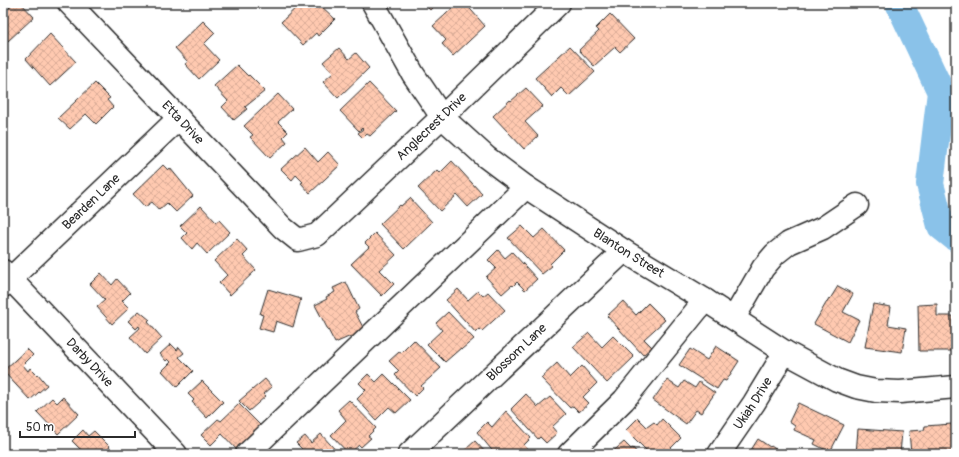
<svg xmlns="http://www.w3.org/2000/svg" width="959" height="457" font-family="Pangolin,sans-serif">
<defs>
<pattern id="building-cross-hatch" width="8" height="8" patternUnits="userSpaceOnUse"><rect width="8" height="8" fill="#ffc9b0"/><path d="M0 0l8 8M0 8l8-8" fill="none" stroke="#dbad98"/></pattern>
</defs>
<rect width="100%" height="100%" fill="#fff"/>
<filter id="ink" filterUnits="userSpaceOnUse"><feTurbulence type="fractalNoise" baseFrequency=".025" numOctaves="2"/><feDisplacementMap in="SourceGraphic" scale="8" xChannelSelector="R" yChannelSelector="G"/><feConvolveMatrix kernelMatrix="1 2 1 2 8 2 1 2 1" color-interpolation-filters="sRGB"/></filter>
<g filter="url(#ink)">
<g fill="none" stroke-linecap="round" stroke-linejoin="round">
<!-- river -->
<path stroke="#8ac2e9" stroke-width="28" d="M899 3 941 92 930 184 941 226 956 238"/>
</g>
<!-- building -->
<path fill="url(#building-cross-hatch)" stroke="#2b2b2b" d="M3 3 9 8 14 3H21L34 17 8 41 3 36Z
M301 3H318L335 19 318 36 316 33 303 45 281 22Z
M423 3H437L430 10Z
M458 3H465L485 26 453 56 442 44 446 40 433 26Z
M610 14 634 39 620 52 615 47 594 66 579 50 599 31 596 28Z
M203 21 215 33 204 44 219 60 199 79 185 64 188 62 175 48Z
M50 34 76 62 50 86 26 59Z
M570 46 595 72 569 96 561 88 552 97 535 78Z
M339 48 349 59 356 53 369 68 338 98 323 82 333 73 323 62Z
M237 65 248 76 249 75 265 91 245 107 247 109 234 120 222 107 228 101 214 86Z
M95 83 110 98 107 100 113 107 96 124 86 114 70 129 58 118Z
M369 83 396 111 370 136 367 134 363 138 358 133 363 129 362 128 359 131 340 111Z
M526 88 543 106 525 122 538 136 524 149 493 116 510 100 511 101Z
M278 94 292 109 278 122 288 132 283 137 287 142 270 158 250 137 253 135 244 126Z
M305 147 318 162 328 152 340 165 310 193 301 183 303 182 296 175 292 180 281 169Z
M452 161 482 194 468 207 457 195 440 211 418 188 437 170 440 173Z
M163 165 168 170 170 168 193 196 176 212 167 203 159 210 152 202 145 207 133 194Z
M410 198 432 222 404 249 380 224 400 205 401 206Z
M201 206 216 222 219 220 230 232 207 254 197 243 192 249 182 238 187 233 180 226Z
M522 226 534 238 544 229 564 250 550 264 552 266 542 274 508 238Z
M375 233 396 255 380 270 394 284 382 296 351 264 369 247 365 243Z
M237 239 248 251 243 256 256 270 230 295 219 283 227 275 214 261Z
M498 250 505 258 512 252 537 279 525 290 517 282 513 286 512 285 502 294 486 277 496 268 488 260Z
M101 273 112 285 117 279 130 293 122 301 129 308 112 324 97 307 105 300 90 284Z
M346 282 359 309 355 312 366 333 353 340 351 336 335 343 315 305 327 299 326 297 335 292 333 288Z
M838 286 853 294 843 312 859 320 848 342 814 324 829 298 830 299Z
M268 289 301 299 293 327 276 321 273 332 259 328 263 315 260 314Z
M458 289 468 300 478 291 483 296 488 292 505 310 482 331 480 329 476 333 446 300Z
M623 301 636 315 648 303 665 320 644 339 652 347 643 355 607 316Z
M873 304 891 307 888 325 906 328 902 352 865 347Z
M937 304V316H953V327H956V351H919L918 305Z
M139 311 150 320 148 322 162 338 145 354 130 337 140 328 139 326 136 329 128 321Z
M448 312 474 339 462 349 461 348 445 362 427 344 442 330 436 323Z
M589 333 602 347 613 336 634 357 607 383 573 347Z
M414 340 441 368 421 386 423 388 415 396 395 375 399 371 389 361 399 352 401 353Z
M171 344 177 350 179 347 184 353 179 357 193 371 177 387 162 371 171 362 168 359 166 361 160 354Z
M716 346 739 361 726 381 723 380 717 389 679 365 690 349 707 360Z
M27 349 33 355 23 365 28 371 30 368 37 375 38 374 47 385 30 400 3 371Z
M557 363 570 378 582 366 597 383 583 397 589 403 579 412 573 406 570 408 541 378Z
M368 374 376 382 384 374 410 400 396 413 389 407 376 420 357 399 366 390 359 383Z
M265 379 272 387 264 394 266 396 249 411 239 401Z
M667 380 679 388 684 381 695 388 699 382 715 393 701 413 696 410 686 424 653 400Z
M202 381 223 402 207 418 192 402 194 400 188 394Z
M526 394 538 407 550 397 566 414 552 427 557 433 546 443 540 437 538 439 511 409Z
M63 397 79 414 58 434 37 412 52 398 57 403Z
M349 400 376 428 368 436 371 438 361 447 359 445 349 454 331 435 346 420 338 410Z
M798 403 844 425 830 452 814 444 816 440 794 430 795 426 789 422Z
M239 404 261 426 237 450 222 434 211 445 201 435 218 419 221 421Z
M506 411 531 438 524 445 531 453 530 454H495L477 432 487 422 492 427Z
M638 418 647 427 654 422 657 425 662 419 681 438 665 454H650L626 430Z
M952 424 954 451 928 452V454H911L909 431 924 430 925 426Z
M858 429 902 432 900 454H856Z
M83 430 88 436 94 431 110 447 102 454H80L79 453 82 451 72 441Z
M321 434 339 454H300L304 451 296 443 305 436 311 443Z
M758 439 770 447 771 446 783 454H757L751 450Z
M475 441 487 454H465L468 451 466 449Z
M624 442 631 449 633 448 638 454H610Z"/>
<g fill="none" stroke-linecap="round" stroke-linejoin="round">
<defs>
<g id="minor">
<path id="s1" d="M69 3 283 228 298 240 317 235 442 117 559 3"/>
<path id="s2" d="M373 3 413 74 442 117 486 157 526 187 624 251 705 300 785 352 837 380 856 387 876 391 900 392 956 387"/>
<path id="s3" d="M3 271 176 454"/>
<path id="s4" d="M3 286 179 118"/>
<path d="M734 318 763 268 775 254 789 243 823 228 857 205"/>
<path d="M247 454 526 187"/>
<path id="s5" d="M409 454 624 251"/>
<path d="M569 454 624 400 705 300"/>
<path id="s6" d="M719 454 754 403 785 352"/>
</g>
</defs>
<!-- minor casing -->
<use href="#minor" stroke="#2b2b2b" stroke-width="25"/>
<!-- minor -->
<use href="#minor" stroke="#fff" stroke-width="22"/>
</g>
</g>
<g text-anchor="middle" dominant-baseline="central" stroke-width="4" stroke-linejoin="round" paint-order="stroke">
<!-- street labels -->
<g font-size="13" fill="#2b2b2b" stroke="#fff">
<text stroke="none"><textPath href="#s1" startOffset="165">Etta Drive</textPath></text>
<text stroke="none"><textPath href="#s1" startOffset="507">Anglecrest Drive</textPath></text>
<text stroke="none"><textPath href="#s4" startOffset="122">Bearden Lane</textPath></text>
<text stroke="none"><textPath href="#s2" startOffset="365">Blanton Street</textPath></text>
<text stroke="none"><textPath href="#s5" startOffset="148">Blossom Lane</textPath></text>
<text stroke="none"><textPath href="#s3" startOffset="126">Darby Drive</textPath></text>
<text stroke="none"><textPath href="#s6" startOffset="61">Ukiah Drive</textPath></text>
</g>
</g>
<!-- margin -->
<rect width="959" height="457" fill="none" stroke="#fff" stroke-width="16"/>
<rect x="8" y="8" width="943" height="441" fill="none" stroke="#2b2b2b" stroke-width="1.5" filter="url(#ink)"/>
<!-- scale -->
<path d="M20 431v6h115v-6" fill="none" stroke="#2b2b2b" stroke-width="2"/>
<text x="26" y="431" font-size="12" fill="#2b2b2b" stroke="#ffffff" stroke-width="3" paint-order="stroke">50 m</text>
</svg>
